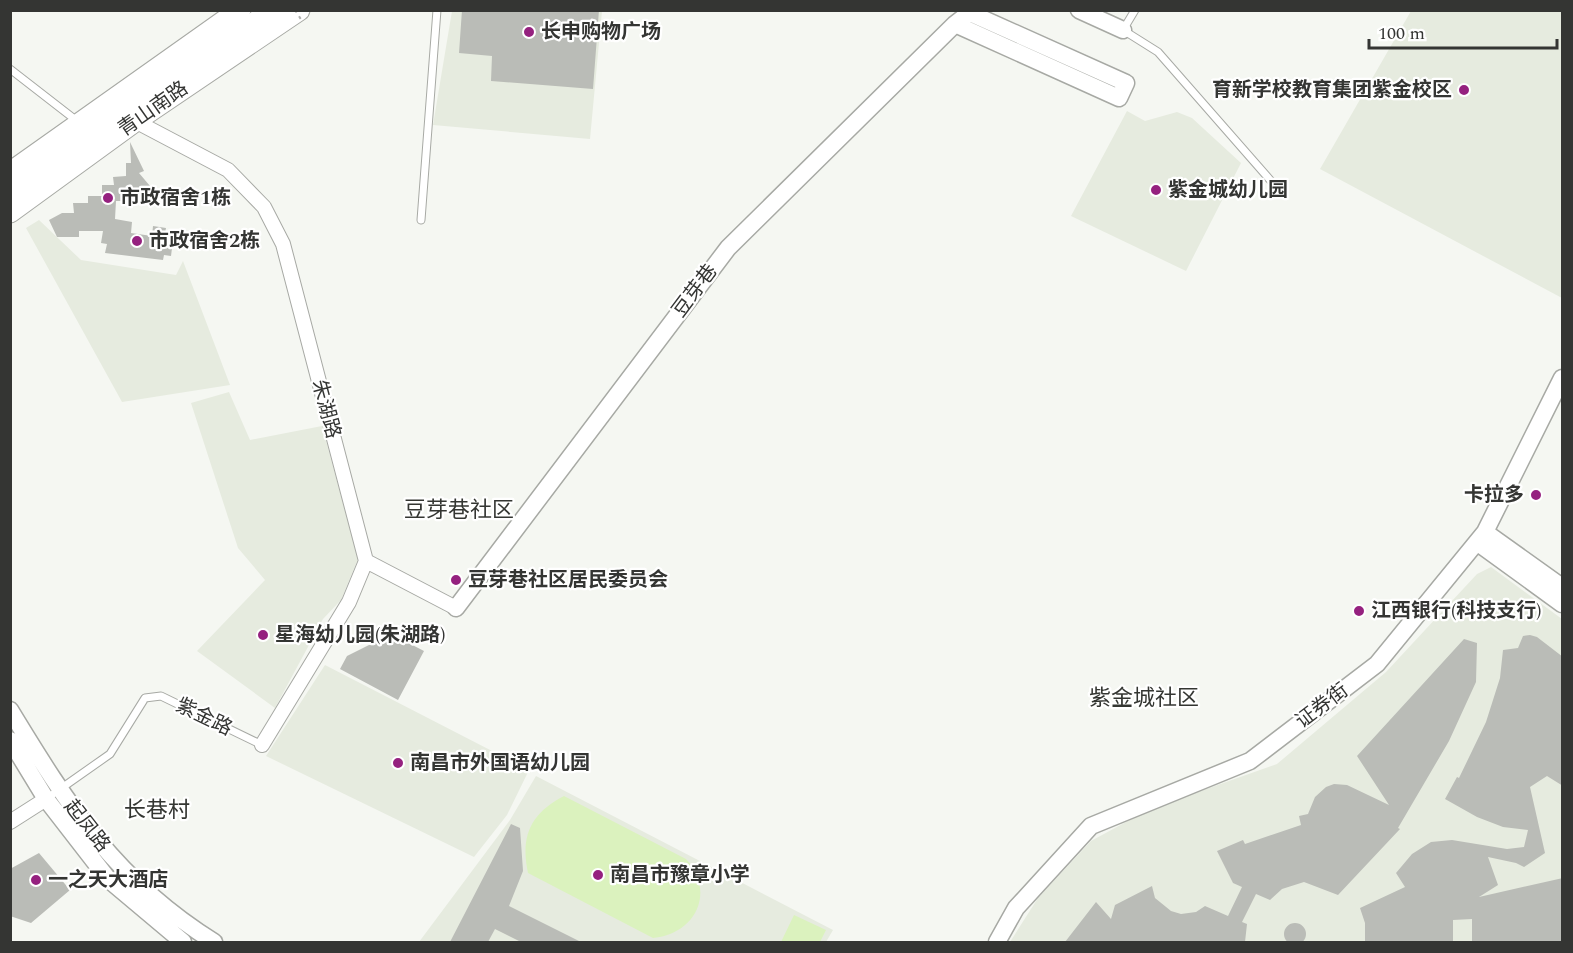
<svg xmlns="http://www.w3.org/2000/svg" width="1573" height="953" font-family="Spectral,'Noto Sans SC',serif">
<rect width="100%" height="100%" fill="#f5f7f2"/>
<!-- built -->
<path fill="#e6ebdf" d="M452 11H602L590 139 433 125Z
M1411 11H1562V298L1320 169Z
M1127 111 1145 121 1177 112 1192 118 1241 163 1186 271 1071 216Z
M39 220 81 260 176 275 183 261 230 385 122 402 26 228Z
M229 392 250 440 322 426 358 559 341 600 323 619 275 708 197 651 265 580 238 548 191 403Z
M1491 567 1562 619V942H1010L1038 898 1091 841 1150 809 1277 764 1386 672 1477 574Z
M325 665 529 770 507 815 474 857 266 756Z
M536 776 833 930 826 942H419L510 820Z"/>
<!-- green -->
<path fill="#dbf2be" d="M564 796 686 859C716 892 696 934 653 938L528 873C520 836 531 813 564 796Z
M794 915 826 930 820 942H781Z"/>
<!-- building -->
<path fill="#babcb7" d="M462 10H599L593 89 491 81 492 56 459 53Z
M130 142 144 171 139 173 150 186 142 192H129V201H116L115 219 132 222 131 233 152 236 153 226 166 228 164 238 173 240 171 256 164 255 163 260 105 253 107 244 101 243 103 231H79V237H57L49 220 62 213H74L73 203H88V196H102V185H114L113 177 126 176V163H131Z
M391 634 424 651 398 700 340 669 347 656Z
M1530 635 1537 637 1563 657V786L1547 776 1530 787 1545 853 1524 867 1516 863 1488 857 1498 885 1479 897 1563 878V942H1472V919L1453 920V942H1365V923L1360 908 1405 887 1396 873 1412 854 1431 842 1452 840 1507 849 1524 847 1528 830 1503 827 1477 817 1445 799 1457 777 1459 778 1486 722 1500 678 1503 650 1518 648 1523 636Z
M1464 639 1477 643 1476 682 1449 741 1398 828 1400 829 1338 895 1304 882 1282 889 1270 900 1256 894 1242 922 1247 924 1245 942H1065L1096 902 1111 919 1115 905 1152 886 1155 898 1171 911 1181 914 1196 912 1205 906 1228 916 1242 887 1233 883 1217 851 1243 840 1245 844 1301 825 1299 816 1308 814 1315 797 1326 787 1334 784 1347 785 1389 805 1357 756Z
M511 824 520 828 523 871 509 906 581 942H521L495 929 488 942H450Z
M39 853 70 890 31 923 10 916V869Z
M1284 934a11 11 0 1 1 22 0a11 11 0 1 1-22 0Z"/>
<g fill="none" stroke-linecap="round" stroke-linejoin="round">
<defs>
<path id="service" d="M1135 10 1123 30 1158 52 1271 181
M10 69 77 121
M421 220 437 10
M46 799 110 754 145 698 161 696 262 745"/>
<path id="minor" d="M135 121 228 170 264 207 283 244 366 561 349 602 262 745
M366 561 456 608
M10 822 46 799"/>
<path id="tertiary" d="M1079 10 1123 30
M955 24 1119 98 1126 83 970 13
M1485 532 1562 587
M1478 543 1562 604
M456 608 728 248 955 24 973 10
M10 710C69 807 116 881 214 942
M10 740 46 799 108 879 183 942
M997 942 1016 908 1091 826 1250 761 1377 664 1485 532 1562 378"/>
<path id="secondary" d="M10 192 272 10"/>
<path id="primary" d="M10 173 240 10
M10 212 135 121 299 10"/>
</defs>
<!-- service casing -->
<use href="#service" stroke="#a7a9a4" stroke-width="9"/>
<!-- minor casing -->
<use href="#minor" stroke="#a7a9a4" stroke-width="16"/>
<!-- tertiary casing -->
<use href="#tertiary" stroke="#a7a9a4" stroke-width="19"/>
<!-- secondary casing -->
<use href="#secondary" stroke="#a7a9a4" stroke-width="22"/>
<!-- primary casing -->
<use href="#primary" stroke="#a7a9a4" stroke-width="23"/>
<!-- service -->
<use href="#service" stroke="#fff" stroke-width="7"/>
<!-- minor -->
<use href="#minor" stroke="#fff" stroke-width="14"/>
<!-- tertiary -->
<use href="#tertiary" stroke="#fff" stroke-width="16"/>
<!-- secondary -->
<use href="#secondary" stroke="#fff" stroke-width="20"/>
<!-- primary -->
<use href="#primary" stroke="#fff" stroke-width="21"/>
<!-- path-bridge -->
<path stroke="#afb0ad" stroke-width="2" stroke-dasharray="3 4.5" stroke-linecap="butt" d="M295 10 302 21"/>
</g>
<!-- markers -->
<g fill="#95217f" stroke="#fff" stroke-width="2">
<circle cx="529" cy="32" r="6"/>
<circle cx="1464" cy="90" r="6"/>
<circle cx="1156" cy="190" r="6"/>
<circle cx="108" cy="198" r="6"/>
<circle cx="137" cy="241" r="6"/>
<circle cx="1536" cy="495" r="6"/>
<circle cx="456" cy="580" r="6"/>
<circle cx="1359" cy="611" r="6"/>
<circle cx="263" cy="635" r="6"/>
<circle cx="398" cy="763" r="6"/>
<circle cx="598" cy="875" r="6"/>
<circle cx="36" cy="880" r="6"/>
</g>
<g text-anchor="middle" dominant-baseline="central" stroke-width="4.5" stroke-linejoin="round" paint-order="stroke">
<!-- poi labels -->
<g font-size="20" font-weight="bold" fill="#343533" stroke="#fff" text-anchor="start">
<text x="541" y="32">长申购物广场</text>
<text x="1452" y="90" text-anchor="end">育新学校教育集团紫金校区</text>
<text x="1168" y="190">紫金城幼儿园</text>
<text x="120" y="198">市政宿舍1栋</text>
<text x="149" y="241">市政宿舍2栋</text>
<text x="1524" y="495" text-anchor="end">卡拉多</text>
<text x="468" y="580">豆芽巷社区居民委员会</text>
<text x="1371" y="611">江西银行(科技支行)</text>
<text x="275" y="635">星海幼儿园(朱湖路)</text>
<text x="410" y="763">南昌市外国语幼儿园</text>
<text x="610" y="875">南昌市豫章小学</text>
<text x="48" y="880">一之天大酒店</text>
</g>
<!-- street labels -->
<g font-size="20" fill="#343533" stroke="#fff">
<text transform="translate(153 109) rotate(-35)">青山南路</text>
<text transform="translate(695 291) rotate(-53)">豆芽巷</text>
<text transform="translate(326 409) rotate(75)">朱湖路</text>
<text transform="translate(1322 706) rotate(-37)">证券街</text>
<text transform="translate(204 717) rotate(26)">紫金路</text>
<text transform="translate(87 826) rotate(52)">起凤路</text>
</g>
<!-- quarter labels -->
<g font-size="22" fill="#343632" stroke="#fff">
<text x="459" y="510">豆芽巷社区</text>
<text x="1144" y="698">紫金城社区</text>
<text x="157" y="810">长巷村</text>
</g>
</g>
<!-- border -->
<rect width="1573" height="953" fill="none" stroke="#343533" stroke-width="24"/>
<!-- scale -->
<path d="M1369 39v9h188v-9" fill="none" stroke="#343533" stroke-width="3"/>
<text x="1378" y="39" font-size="18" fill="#343533" stroke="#ffffff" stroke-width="4.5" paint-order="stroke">100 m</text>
</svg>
